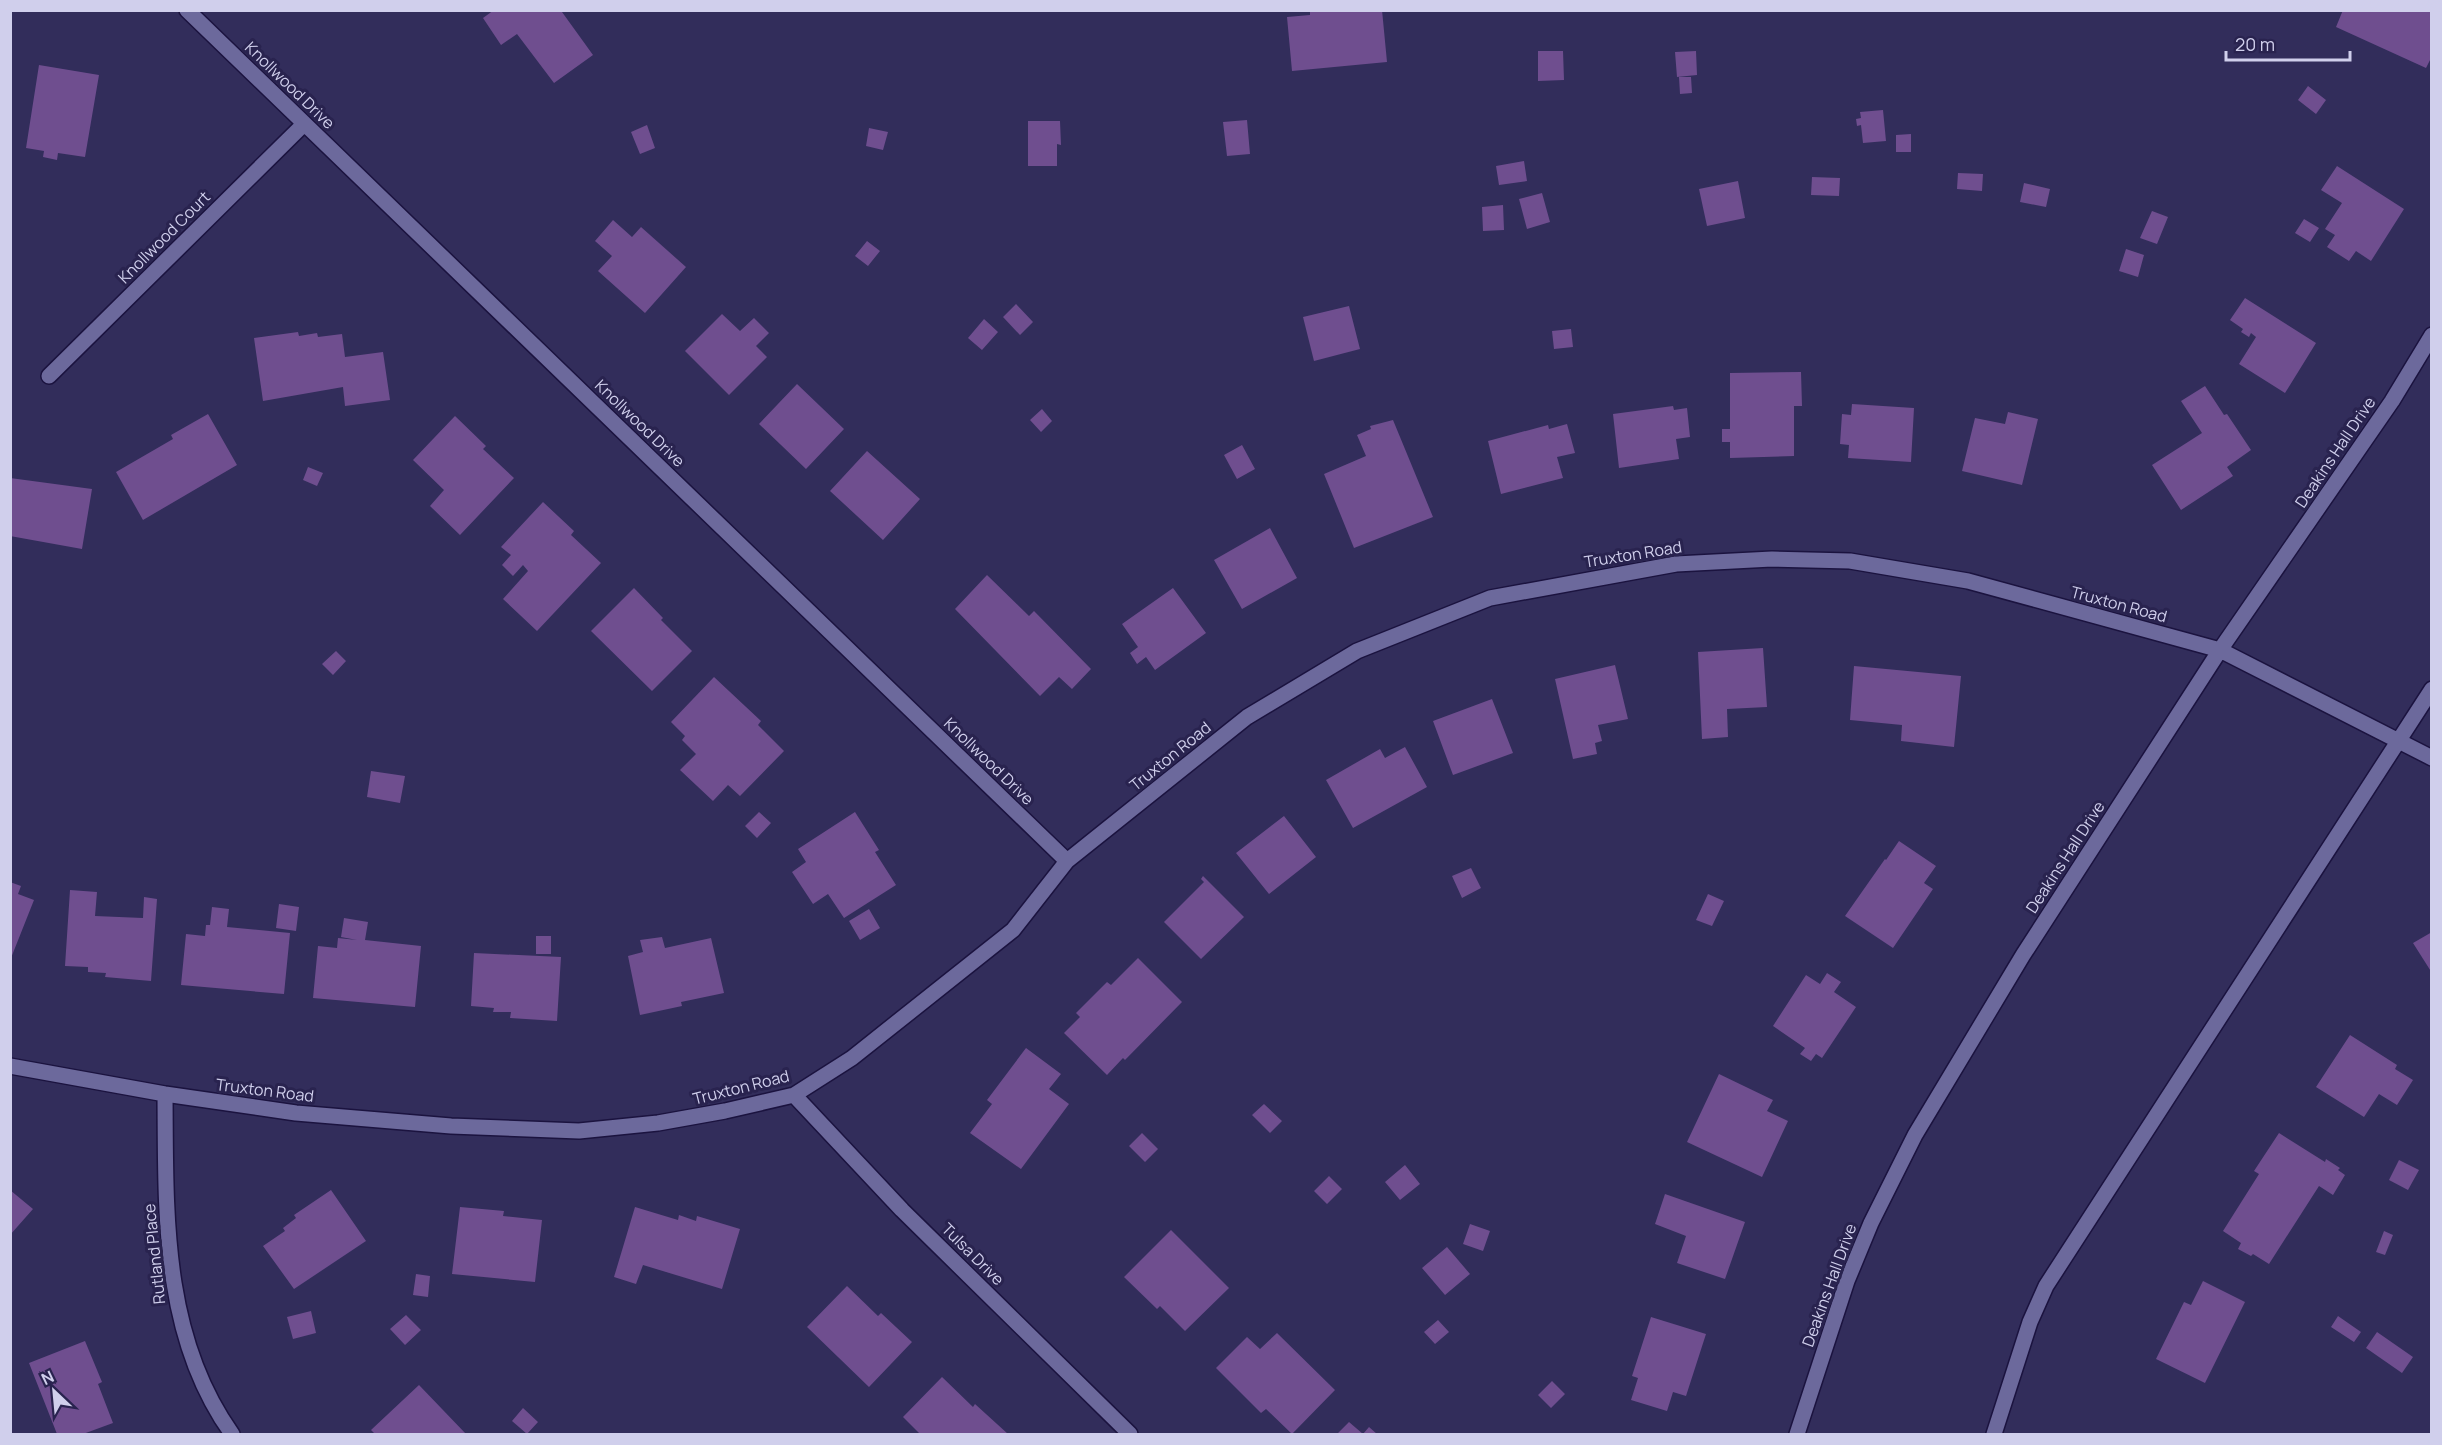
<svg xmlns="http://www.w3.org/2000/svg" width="2442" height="1445" font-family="Manrope,sans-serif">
<rect width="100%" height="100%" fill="#322d5b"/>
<!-- building -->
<path fill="#6f4e8f" d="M494 10H564L562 12 593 55 554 83 517 34 501 45 483 18Z
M1315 10H1382L1387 62 1292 71 1287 17 1310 15V11Z
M2343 10H2432V56L2426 68 2336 27Z
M1538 51H1563L1564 80 1538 81Z
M1696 51 1697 75 1677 77 1675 52Z
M39 65 99 75 85 157 58 153 57 160 43 157 44 151 26 148Z
M1679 77H1691L1692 93 1680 94Z
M2308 86 2326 100 2316 114 2298 100Z
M1883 110 1886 141 1863 143 1861 125 1857 126 1856 119 1861 118 1860 112Z
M1247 120 1250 154 1227 156 1223 122Z
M1028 121H1060L1061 145 1057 144V166H1028Z
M647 125 655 148 640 154 631 132Z
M869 128 888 132 883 150 866 146Z
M1911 134V152H1896V135Z
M1524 161 1527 181 1499 185 1496 166Z
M2337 166 2404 209 2371 261 2356 251 2349 261 2327 247 2335 235 2325 229 2342 203 2321 190Z
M1958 173 1983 174 1982 191 1957 189Z
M1812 177 1840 178 1839 196 1811 195Z
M1738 181 1745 218 1707 226 1699 189Z
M2024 183 2050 189 2046 207 2020 202Z
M1542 193 1550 222 1527 229 1519 199Z
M1503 205 1504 230 1483 231 1482 207Z
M2152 211 2168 217 2157 244 2140 238Z
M2304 219 2319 228 2310 242 2295 233Z
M613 220 632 237 641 227 686 267 645 313 598 271 612 256 595 241Z
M867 241 880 251 868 266 855 256Z
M2126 249 2144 255 2138 277 2119 271Z
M2245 298 2316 343 2285 393 2239 364 2256 337 2251 333 2249 337 2241 332 2243 329 2230 320Z
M1016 304 1033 322 1020 335 1003 317Z
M1349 306 1360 349 1314 361 1303 317Z
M722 314 740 331 754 318 769 333 756 346 767 357 729 395 685 351Z
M984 319 998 332 982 350 968 338Z
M1571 329 1573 347 1554 349 1552 331Z
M298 332 299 336 317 333 318 337 342 334 345 357 383 352 390 400 345 406 343 387 263 401 254 338Z
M1801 372 1802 406H1794V456L1730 458V442H1722V429H1730V373Z
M797 384 844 429 806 469 759 424Z
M2205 386 2224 415 2227 414 2251 450 2227 467 2233 476 2181 510 2152 465 2202 433 2181 401Z
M1852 404 1914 408 1911 462 1848 458 1849 445 1840 444 1842 414 1851 415Z
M1673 406 1674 410 1687 408 1690 437 1676 439 1679 459 1619 468 1613 414Z
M1042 409 1052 421 1041 432 1030 420Z
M2008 412 2038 419 2022 485 1962 471 1975 418 2005 424Z
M208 414 237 465 143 520 116 472 173 439 171 435Z
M455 416 486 446 483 449 514 478 460 535 430 506 444 490 413 460Z
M1393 420 1433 517 1354 548 1324 474 1366 456 1357 435 1371 429 1370 426Z
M1567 424 1575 453 1557 457 1563 478 1501 494 1488 441 1548 425 1549 429Z
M1242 445 1255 469 1237 479 1224 455Z
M867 451 920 499 883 540 830 491Z
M308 467 323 473 317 486 303 480Z
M10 478 92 489 82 549 10 536Z
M543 502 574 531 571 535 601 563 537 631 503 599 528 571 523 565 513 576 502 565 511 555 501 547Z
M1270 528 1297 578 1242 609 1214 560Z
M987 575 1029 616 1034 611 1091 669 1072 689 1059 677 1040 696 955 609Z
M634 588 663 618 661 620 692 651 652 691 591 631Z
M1173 588 1206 633 1155 670 1146 657 1137 664 1130 653 1138 647 1122 624Z
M1763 648 1767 707 1727 709 1728 737 1702 739 1698 652Z
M336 651 346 661 333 675 322 664Z
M1615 665 1628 719 1598 725 1602 741 1595 743 1597 754 1573 759 1555 679Z
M1854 666 1961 676 1954 747 1901 741 1902 725 1850 720Z
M714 677 761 721 758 725 784 751 740 796 728 785 713 801 680 770 696 754 682 740 685 736 671 722Z
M1492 699 1513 753 1453 775 1433 721Z
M1405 747 1427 787 1353 828 1326 780 1380 749 1385 758Z
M371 771 405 776 400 803 367 797Z
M759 812 771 823 757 838 745 826Z
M855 812 879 850 875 852 896 885 844 918 828 894 813 904 792 872 806 862 798 849Z
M1284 816 1316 857 1269 894 1236 853Z
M1899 841 1936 866 1924 883 1933 889 1893 948 1845 916 1885 859 1886 860Z
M1471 868 1481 888 1462 898 1452 876Z
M1203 876 1244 917 1201 959 1164 922 1204 882 1201 879Z
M10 882 21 886 18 894 34 900 11 958Z
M70 890 97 892 95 916 143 918 144 897 157 899 151 981 105 977 106 973 88 972V967L65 966Z
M1708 894 1724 901 1712 926 1696 920Z
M279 904 299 907 296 931 276 928Z
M212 907 229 909 227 927 290 933 284 994 181 985 186 934 205 936 206 925H210Z
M869 909 880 928 860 940 849 921Z
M344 918 368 922 365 940 421 946 415 1007 313 998 318 946 337 948 338 938 357 940 341 937Z
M2432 932V973L2413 943Z
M536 936H551V954H536Z
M662 937 665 948 711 938 724 993 681 1002 682 1006 640 1015 628 956 643 952 640 940Z
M474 953 561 957 557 1021 510 1018 511 1012H493L494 1008 471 1006Z
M1138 958 1182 1002 1125 1060 1123 1058 1107 1075 1064 1033 1080 1017 1076 1013 1107 982 1111 985Z
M1827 973 1841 982 1834 992 1856 1007 1822 1058 1816 1054 1811 1061 1800 1054 1805 1048 1773 1026 1806 975 1820 984Z
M2350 1035 2397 1065 2395 1069 2413 1080 2397 1105 2379 1094 2364 1117 2316 1087Z
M1026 1048 1061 1074 1049 1089 1069 1104 1021 1169 970 1133 992 1104 987 1100Z
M1719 1074 1773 1100 1767 1111 1788 1121 1762 1177 1687 1142Z
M1264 1104 1282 1121 1270 1133 1252 1115Z
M1142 1133 1158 1149 1145 1162 1129 1146Z
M2279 1133 2325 1162 2326 1159 2340 1168 2338 1170 2345 1175 2333 1195 2319 1186 2269 1264 2253 1254 2251 1256 2238 1249 2241 1243 2223 1231 2259 1174 2254 1171Z
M2399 1160 2419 1170 2408 1190 2389 1180Z
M1405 1165 1420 1184 1400 1200 1385 1182Z
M1329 1176 1342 1189 1327 1204 1314 1191Z
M10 1190 33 1209 10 1235Z
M331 1190 366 1241 294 1289 263 1246 285 1231 283 1228 296 1218 294 1215Z
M1665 1194 1745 1222 1725 1279 1677 1263 1686 1236 1655 1224Z
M460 1207 504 1211 503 1216 542 1220 535 1282 452 1274Z
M635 1207 678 1220 679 1215 696 1221 697 1216 740 1229 722 1289 643 1265 636 1284 614 1277Z
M1470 1224 1490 1231 1483 1251 1463 1244Z
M1171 1230 1229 1288 1185 1331 1160 1306 1157 1309 1124 1277Z
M2384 1231 2393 1235 2385 1255 2376 1252Z
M1447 1247 1470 1274 1445 1295 1422 1268Z
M416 1274 430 1276 428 1297 413 1295Z
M2203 1281 2245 1302 2205 1383 2156 1359 2184 1302 2191 1305Z
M847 1286 878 1316 881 1313 912 1342 869 1387 807 1327Z
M311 1311 316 1333 293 1339 287 1317Z
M406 1315 421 1330 405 1345 390 1329Z
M2338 1316 2361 1332 2354 1342 2331 1327Z
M1651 1317 1706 1334 1686 1396 1673 1392 1667 1411 1631 1400 1638 1378 1632 1376Z
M1438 1320 1449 1332 1435 1344 1424 1332Z
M2377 1332 2413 1357 2402 1373 2366 1348Z
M1277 1333 1335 1390 1292 1434 1266 1409 1261 1413 1216 1368 1247 1337 1260 1349Z
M85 1341 102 1382 98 1384 113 1423 83 1434H57L29 1363Z
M942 1377 973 1407 975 1404 1008 1434H920L903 1417Z
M1552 1381 1565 1394 1551 1408 1538 1395Z
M419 1385 466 1434H375L371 1430Z
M523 1408 538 1422 527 1434 512 1421Z
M1349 1422 1363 1434 1369 1427 1377 1434H1337Z"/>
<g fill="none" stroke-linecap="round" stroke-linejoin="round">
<defs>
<path id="street" d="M187 10 1067 861
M49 376 304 124
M10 1066 165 1094 296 1113 451 1126 579 1131 658 1123 725 1111 794 1095 852 1058 1013 930 1067 861 1247 717 1357 651 1490 598 1676 564 1772 559 1850 561 1968 581 2220 650 2432 758
M165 1094C166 1211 161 1335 232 1434
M794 1095 902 1210 1130 1434
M1797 1434 1847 1281 1871 1223 1915 1135 2023 955 2220 650 2392 401 2432 335
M1994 1434 2030 1322 2046 1286 2432 689"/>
</defs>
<!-- street casing -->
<use href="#street" stroke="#1b133f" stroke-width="18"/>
<!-- street -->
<use href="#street" stroke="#6c699c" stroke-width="15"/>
</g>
<g text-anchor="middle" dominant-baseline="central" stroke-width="6" stroke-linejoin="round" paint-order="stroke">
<!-- street labels -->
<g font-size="16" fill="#d0cfec" stroke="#29234f">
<text transform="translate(290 85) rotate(44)">Knollwood Drive</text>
<text transform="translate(164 237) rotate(-45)">Knollwood Court</text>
<text transform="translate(640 423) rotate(44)">Knollwood Drive</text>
<text transform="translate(2335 452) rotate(-56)">Deakins Hall Drive</text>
<text transform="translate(1633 554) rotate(-9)">Truxton Road</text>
<text transform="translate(2119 604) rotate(15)">Truxton Road</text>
<text transform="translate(1170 756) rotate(-39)">Truxton Road</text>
<text transform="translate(989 761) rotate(44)">Knollwood Drive</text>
<text transform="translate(2065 857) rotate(-57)">Deakins Hall Drive</text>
<text transform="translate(741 1087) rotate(-14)">Truxton Road</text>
<text transform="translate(265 1090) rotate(7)">Truxton Road</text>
<text transform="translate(154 1254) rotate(-96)">Rutland Place</text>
<text transform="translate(973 1254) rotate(45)">Tulsa Drive</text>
<text transform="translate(1829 1285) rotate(-70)">Deakins Hall Drive</text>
</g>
</g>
<!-- border -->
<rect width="2442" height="1445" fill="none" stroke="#d0cfec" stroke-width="24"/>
<!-- north arrow -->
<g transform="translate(54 1391) rotate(334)" stroke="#29234f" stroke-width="4.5" paint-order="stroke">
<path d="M0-4.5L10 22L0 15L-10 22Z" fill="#d0cfec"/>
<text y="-9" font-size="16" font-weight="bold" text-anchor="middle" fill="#d0cfec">N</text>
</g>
<!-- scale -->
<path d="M2226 51v9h124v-9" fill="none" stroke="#d0cfec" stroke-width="3"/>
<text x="2235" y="51" font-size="18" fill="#d0cfec" stroke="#29234f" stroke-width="4.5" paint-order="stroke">20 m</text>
</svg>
